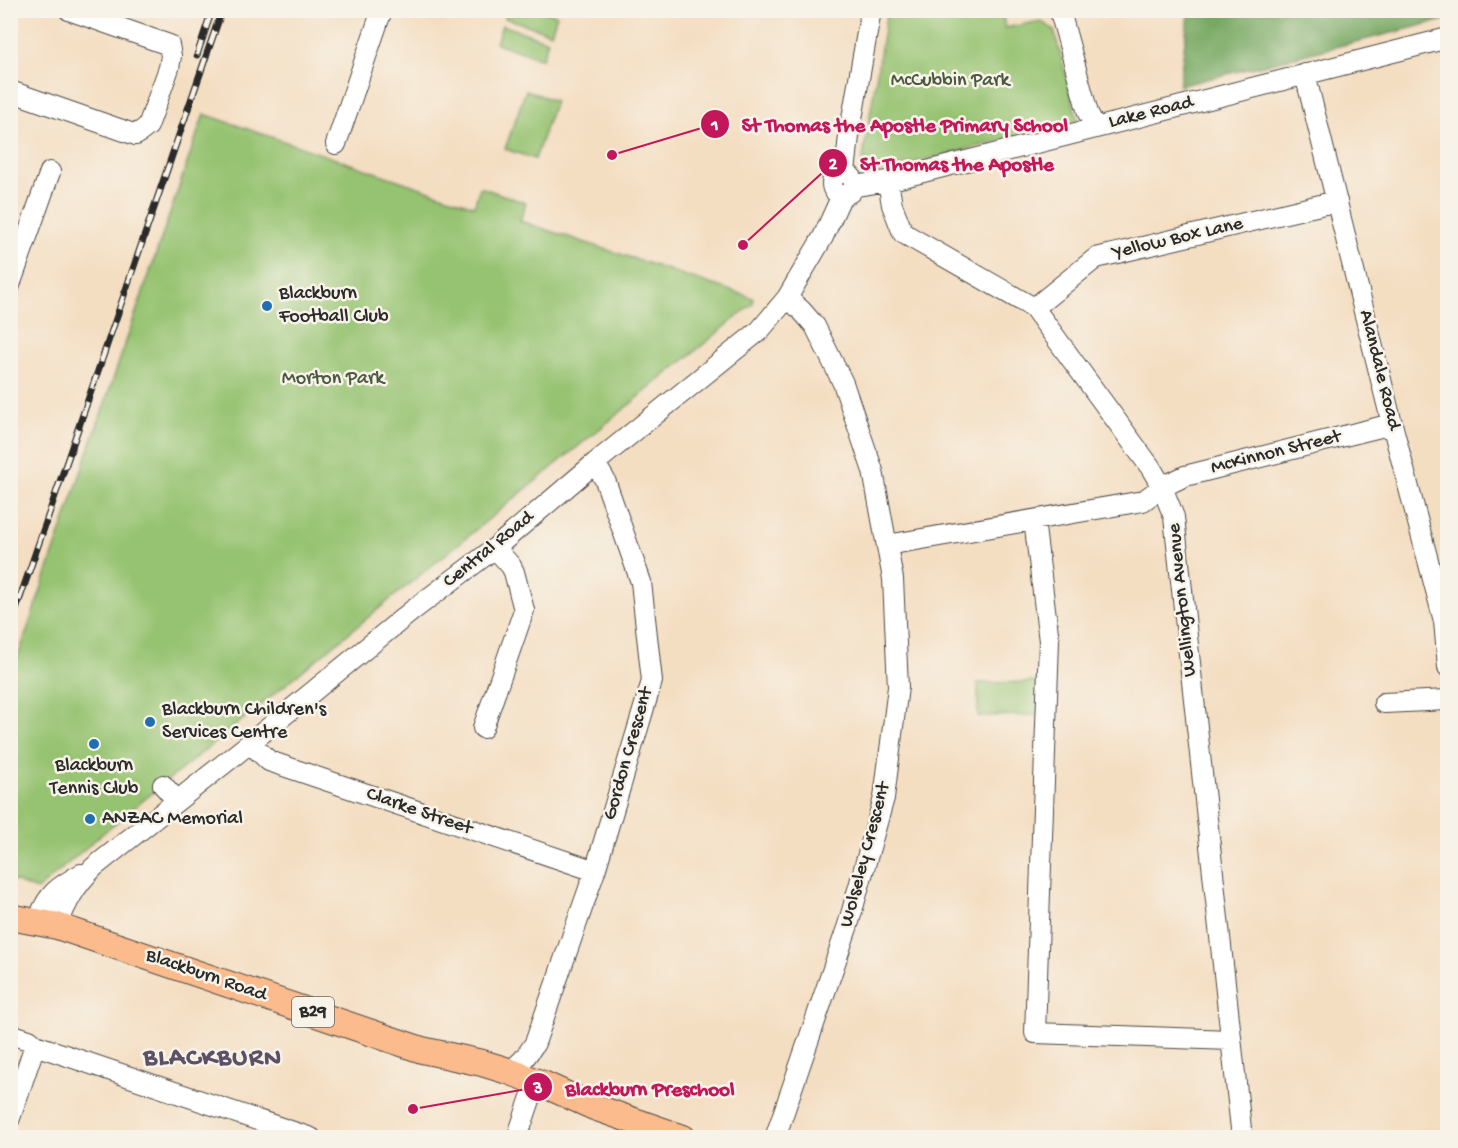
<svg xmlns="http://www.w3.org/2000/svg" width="1458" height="1148" font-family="'Gochi Hand',sans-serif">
<rect width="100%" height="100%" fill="#f7f3e8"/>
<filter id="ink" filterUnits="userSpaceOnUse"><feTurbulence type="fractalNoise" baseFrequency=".0167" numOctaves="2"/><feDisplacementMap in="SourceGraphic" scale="12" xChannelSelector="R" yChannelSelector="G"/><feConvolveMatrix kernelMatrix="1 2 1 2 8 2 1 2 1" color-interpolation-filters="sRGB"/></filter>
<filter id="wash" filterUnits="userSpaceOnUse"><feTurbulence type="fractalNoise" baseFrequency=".008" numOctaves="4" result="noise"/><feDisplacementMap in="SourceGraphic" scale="24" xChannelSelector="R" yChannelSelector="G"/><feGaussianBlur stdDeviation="1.35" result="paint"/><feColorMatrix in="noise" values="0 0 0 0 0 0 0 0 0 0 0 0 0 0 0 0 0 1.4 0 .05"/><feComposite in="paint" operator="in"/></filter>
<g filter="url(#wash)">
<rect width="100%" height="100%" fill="#f4dec2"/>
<!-- green -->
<path fill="#96c371" stroke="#60774e" stroke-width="1.5" d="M508 10 543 11 557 15 551 33 505 18Z
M887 11H1002L1005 28 1041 21 1054 30 1078 121 874 173 862 164Z
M502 25 548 41 542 59 496 43Z
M526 90 555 101 535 159 505 149Z
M204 114 474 206 480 187 526 203 520 221 753 298V304L102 834 37 890 11 880V677Z
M1040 682 1041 715 978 716V683Z"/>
<!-- forest -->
<path fill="#78a963" stroke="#526a47" stroke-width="1.5" d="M1189 11 1447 10 1448 19 1179 86Z"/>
</g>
<g filter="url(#ink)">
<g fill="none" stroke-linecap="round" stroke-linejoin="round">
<defs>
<path id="minor" d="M1061 15 1088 113 1095 127
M1305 74 1392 424 1444 621 1448 667
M10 91 136 135 148 126 169 68 171 56 169 45 69 10
M336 144 382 10
M845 172 849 136 871 10
M832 184a11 11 0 1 1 22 0a11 11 0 1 1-22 0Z
M888 181 892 205 903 233 1034 308 1151 468 1162 487 1174 517 1242 1138
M855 186 888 181 1448 38
M10 285 50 172
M1034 308 1096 258 1337 201
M1034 520 1049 641 1035 1033 1231 1040
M887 545 1143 501 1162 487 1185 476 1392 424
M1384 703 1448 700
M483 728 524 610 514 572 511 566 495 548
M250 743 269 761 595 871
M163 785 177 801
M40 916C48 893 60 886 81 874
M57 926C67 901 75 886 94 867L250 743 413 610 495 548 595 463 760 330 787 298 823 237 842 195
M10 1034 29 1040 35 1045 311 1138
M508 1071C521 1065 527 1055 535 1043L595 871 652 681 641 582 605 480 595 463
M10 1118 35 1045
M517 1138 532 1094
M775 1138 848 925 884 798 898 687 893 579 873 471 843 383 815 326 801 310 787 298"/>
<path id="major" d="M10 917 57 926 422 1050 482 1063 508 1071 543 1084 594 1107 683 1138"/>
</defs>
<!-- minor casing -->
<use href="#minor" stroke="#494642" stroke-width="22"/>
<!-- major casing -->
<use href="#major" stroke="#494642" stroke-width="28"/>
<!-- minor -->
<use href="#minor" stroke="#fff" stroke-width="20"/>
<!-- major -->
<use href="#major" stroke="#fbbb8c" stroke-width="26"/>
<defs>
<path id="rail" d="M197 55 212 10
M10 627 222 10"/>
</defs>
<!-- rail casing -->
<use href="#rail" stroke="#2b2b2b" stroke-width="7"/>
<!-- rail -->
<use href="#rail" stroke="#f7f3e8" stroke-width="4.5" stroke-dasharray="14" stroke-linecap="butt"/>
</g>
</g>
<!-- markers -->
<g fill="#1f6fb2" stroke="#f7f3e8" stroke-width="2">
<circle cx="267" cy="306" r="6"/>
<circle cx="150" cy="722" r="6"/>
<circle cx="94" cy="744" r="6"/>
<circle cx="90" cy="819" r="6"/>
</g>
<g text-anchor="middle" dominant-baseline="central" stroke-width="5" stroke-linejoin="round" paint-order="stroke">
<!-- shield labels -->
<rect fill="#f7f3e8" stroke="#686764" stroke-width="1.5" x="292" y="997" width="42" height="30" rx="4.5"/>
<g font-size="18" font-weight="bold" fill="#2b2b2b">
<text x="313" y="1012">B29</text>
</g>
<!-- park labels -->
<g font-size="20" fill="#4b5940" stroke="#f7f3e8">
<text x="950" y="81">McCubbin Park</text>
<text x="333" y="379">Morton Park</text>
</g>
<!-- street labels -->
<g font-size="20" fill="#2b2b2b" stroke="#f7f3e8">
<text transform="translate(1151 113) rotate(-14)">Lake Road</text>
<text transform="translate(1178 239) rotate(-13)">Yellow Box Lane</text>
<text transform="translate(1379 370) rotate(76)">Alandale Road</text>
<text transform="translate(1276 453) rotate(-14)">McKinnon Street</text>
<text transform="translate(489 550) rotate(-39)">Central Road</text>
<text transform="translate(1183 600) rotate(-96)">Wellington Avenue</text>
<text transform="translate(629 754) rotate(-74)">Gordon Crescent</text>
<text transform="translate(419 812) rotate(19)">Clarke Street</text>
<text transform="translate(866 855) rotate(-75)">Wolseley Crescent</text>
<text transform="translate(206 976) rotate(19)">Blackburn Road</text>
</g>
<!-- poi labels -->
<g font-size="20" fill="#2b2b2b" stroke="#f7f3e8" text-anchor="start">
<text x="279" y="294">Blackburn<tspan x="279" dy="23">Football Club</tspan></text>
<text x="162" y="710">Blackburn Children's<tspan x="162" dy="23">Services Centre</tspan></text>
<text x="94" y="766" text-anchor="middle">Blackburn<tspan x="94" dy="23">Tennis Club</tspan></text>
<text x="102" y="819">ANZAC Memorial</text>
</g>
<!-- district labels -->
<g font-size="26" font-weight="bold" letter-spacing="1.5" fill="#5d5167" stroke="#f7f3e8">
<text x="213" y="1059">BLACKBURN</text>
</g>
</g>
<!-- callouts -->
<path fill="none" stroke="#c2185b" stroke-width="2" d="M612 155L715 124M743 245L833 163M413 1109L538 1087"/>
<g fill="#c2185b" stroke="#f7f3e8" stroke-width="2">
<circle cx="612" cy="155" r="6"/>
<circle cx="743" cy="245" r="6"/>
<circle cx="413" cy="1109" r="6"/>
<circle cx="715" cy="124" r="15"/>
<circle cx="833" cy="163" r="15"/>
<circle cx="538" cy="1087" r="15"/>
</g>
<g font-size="18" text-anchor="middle" font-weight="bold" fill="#fff">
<text x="715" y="130">1</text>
<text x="833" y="169">2</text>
<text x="538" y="1093">3</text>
</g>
<g font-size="21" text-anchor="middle" font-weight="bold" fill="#c2185b" stroke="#f7f3e8" stroke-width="5" stroke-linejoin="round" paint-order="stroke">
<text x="905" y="131">St Thomas the Apostle Primary School</text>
<text x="957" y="170">St Thomas the Apostle</text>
<text x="650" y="1095">Blackburn Preschool</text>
</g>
<!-- margin -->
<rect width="1458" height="1148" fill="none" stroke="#f7f3e8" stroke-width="36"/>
</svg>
